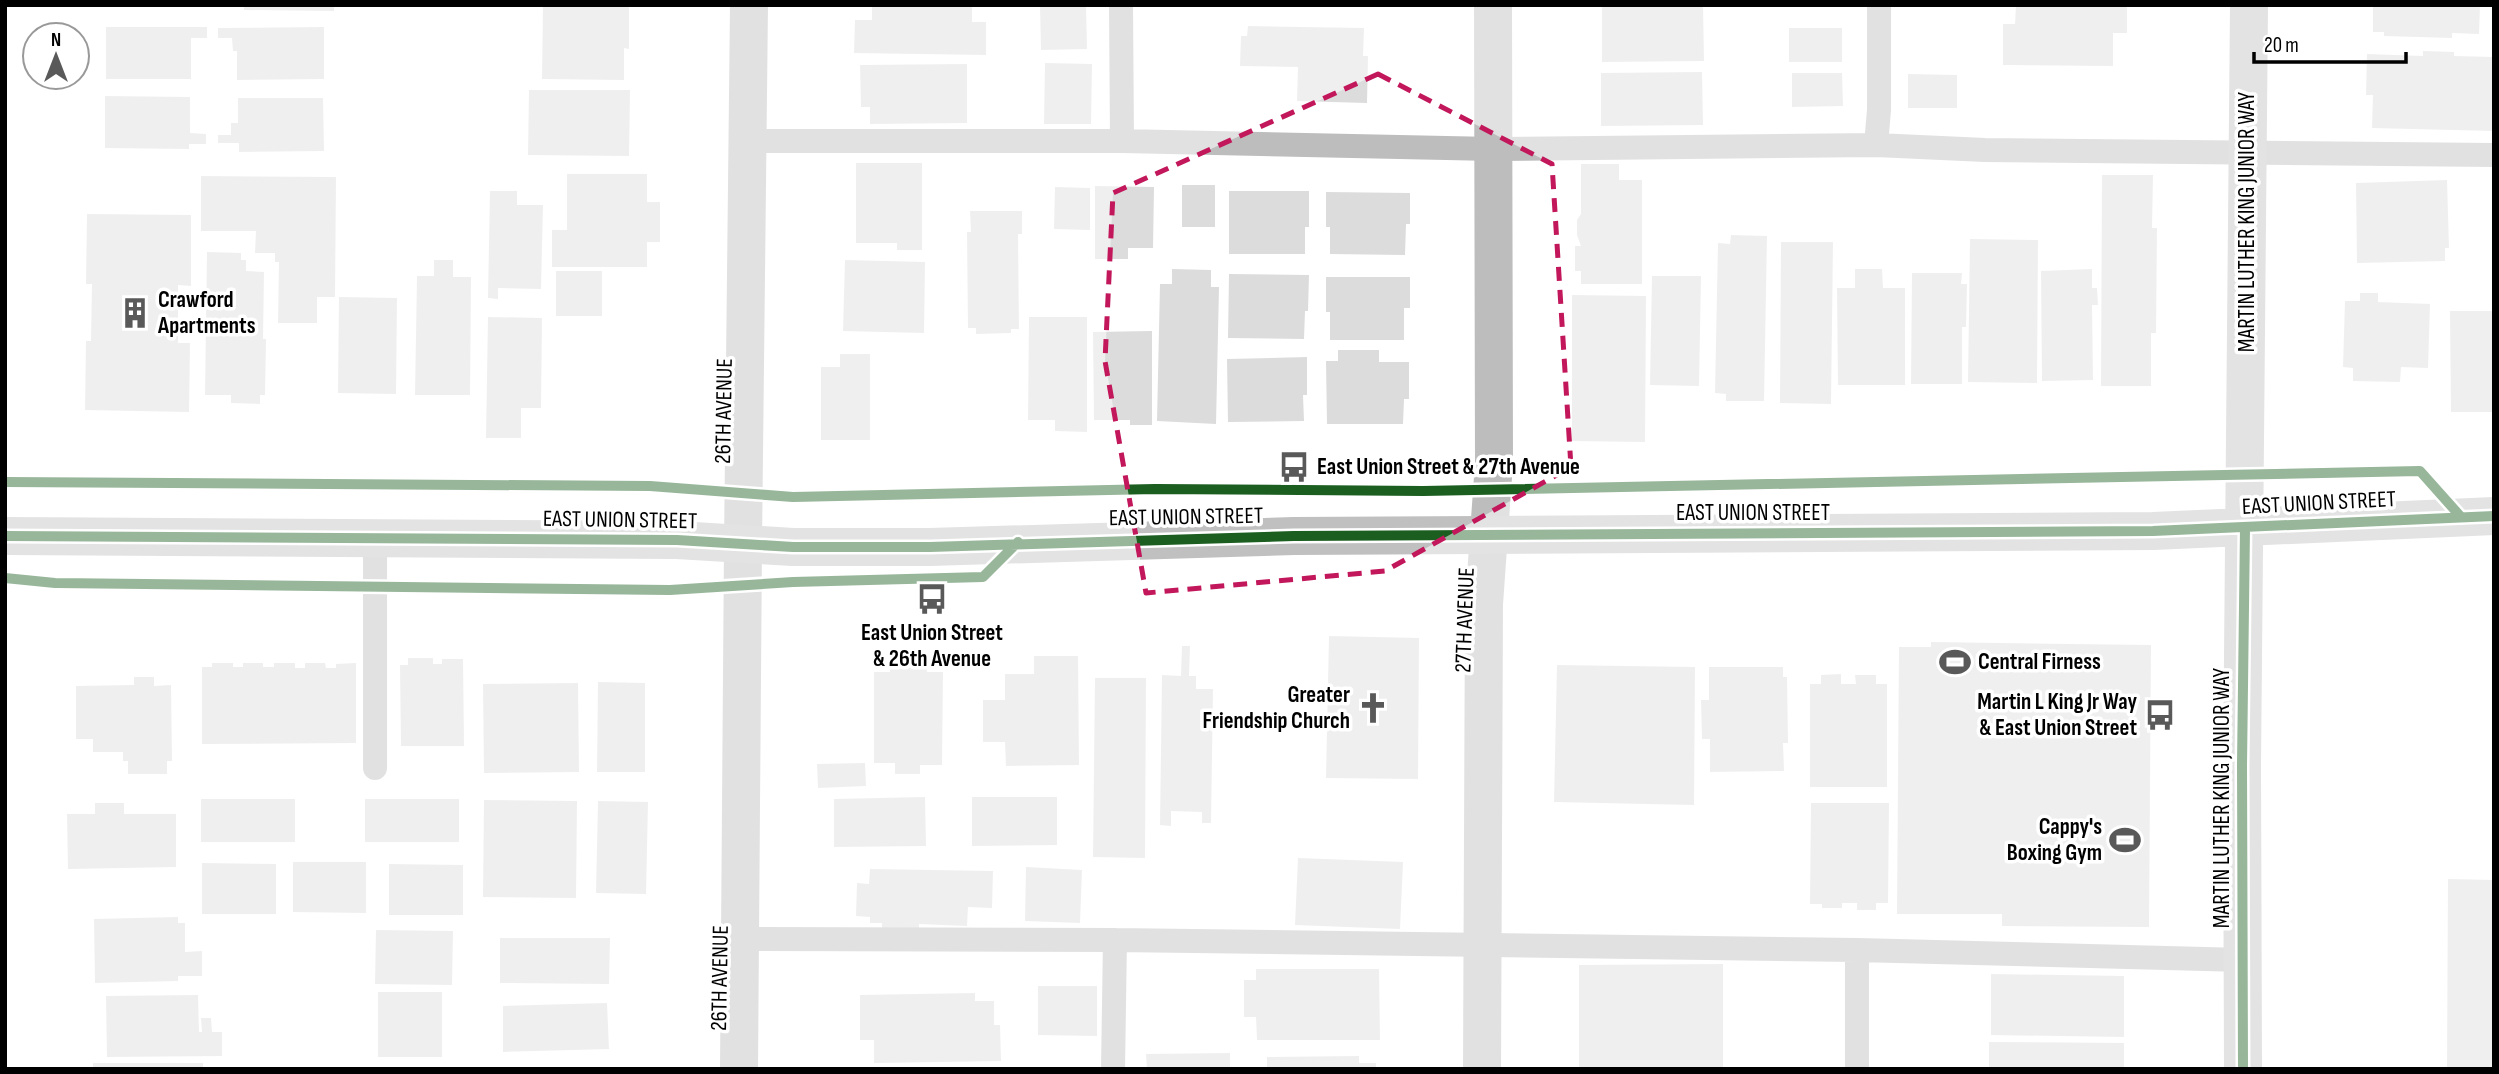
<svg xmlns="http://www.w3.org/2000/svg" width="2499" height="1074" font-family="'Sofia Sans Condensed',sans-serif">
<rect width="100%" height="100%" fill="#fff"/>
<!-- building -->
<path fill="#dcdcdc" d="M244 5H334V11L244 10Z
M543 5H629V49L624 48V80L542 79Z
M872 5H972V22H986V55L854 53 855 20H872Z
M1040 5H1086L1087 49 1041 50Z
M1703 5 1704 61 1602 62V6Z
M2016 5H2127V33H2113V66L2003 65V24H2015Z
M2373 5H2480L2479 34 2452 33V38L2384 36V32H2373Z
M1248 26 1364 28 1363 56H1368L1367 103 1297 101 1298 67 1240 66 1241 36H1247Z
M106 27H207V38H191V79H106Z
M324 27V79L237 80V51H233L232 38H218V28Z
M1789 28H1842V62H1789Z
M2423 51 2454 52V56L2494 57V131L2372 128 2373 95H2366L2367 54 2423 56Z
M1045 63 1092 64 1091 124H1044Z
M967 64V123L870 124V107H861L860 65Z
M1702 72 1703 125 1601 126V73Z
M1792 73H1842L1843 106 1792 107Z
M1908 74 1957 75V108H1908Z
M529 90H630L629 156 528 155Z
M105 96 190 97V133L206 134V144H189V149L105 148Z
M238 98H323L324 151 239 152V143H218V135H231V123H238Z
M856 163H922V250H897V243H856Z
M1581 164H1619V180H1642V284H1581V271H1575V246H1581L1577 235V220L1581 214Z
M567 174H647V202H660V242H647V267H552V230H567Z
M2102 175H2153L2152 228H2157L2156 333H2151V386H2101Z
M201 176 336 177 335 297H317V323H278L279 262H275V253H255L256 231H201Z
M2447 180 2449 248H2445V261L2357 263 2356 183Z
M1182 185H1215V227H1182Z
M1095 186 1154 187 1153 248H1128V259H1095Z
M1055 187 1090 188V230L1054 229Z
M490 191H517V205H543L541 289 498 288V299L488 298Z
M1229 191H1309V227H1305V254H1229Z
M1326 192 1410 193V224H1406L1405 255 1330 254V227H1326Z
M970 211H1022V234H1018L1019 329H1011V333L976 334V328H968L967 232H971Z
M87 214 191 215V286L178 285V343H190L189 412 85 410 86 341H91L92 284H86Z
M1731 235 1767 236 1764 401H1726V394L1715 393 1718 243 1730 244Z
M1970 239 2038 240 2037 383 1968 382Z
M1781 242H1833L1831 404 1780 403Z
M207 252 241 253V260H246V271L264 272 263 339H266L265 395H260V404L231 403V395H205Z
M434 260H453V277H471L470 395H415L417 276H434Z
M845 260 925 262 924 333 843 331Z
M1172 269 1211 270V287H1219L1216 424 1157 421 1160 284H1172Z
M1855 269H1882L1883 288H1905V385H1838L1837 288H1855Z
M2092 269V288H2097L2098 305H2092L2093 380 2042 381 2041 271Z
M556 271H602V316H556Z
M1912 273H1962L1961 284H1967L1966 327H1962V384H1911Z
M1229 274 1309 275 1308 311H1305L1304 339 1228 338Z
M1652 276H1701L1699 386 1650 385Z
M1326 277H1410V308H1404V340H1330V312H1326Z
M2360 293H2378V302L2430 304 2428 368 2401 367 2400 382 2353 381V368L2343 367 2345 301H2360Z
M1572 295 1646 296 1645 442 1572 441Z
M339 297 397 298 396 394 338 393Z
M2450 311H2492L2493 412H2451Z
M488 317 542 318 541 408H521V438H486Z
M1029 317H1087V432L1055 431V420H1028Z
M1152 331V425H1130V420H1094L1093 332Z
M1338 350H1379V362H1409V399H1404L1403 424H1327L1326 361H1338Z
M840 354H870V440H821V367H840Z
M1307 357V395H1303L1304 421 1228 422 1227 359Z
M1329 636 1419 638 1418 779 1326 778Z
M1931 642 2151 645 2149 927 2002 926V914H1897L1899 647H1931Z
M1182 646H1190L1189 676H1196V689H1213L1211 823H1202V812L1171 811V826L1160 825 1162 675 1181 676Z
M1034 656H1078L1079 765 1006 766 1005 742H983V700H1005V674H1034Z
M890 657H927V672H943L942 765H920V774H895V763H874V672H890Z
M408 658H433V664H442V659H463L464 746H401L400 665H408Z
M212 663H233V667H243V663H263V667H274V663H295V668H305V663H325L326 668H336V664L356 663V743L202 744V667H212Z
M1557 665 1695 667 1694 805 1554 802Z
M1709 667H1783V677H1787L1788 743H1783L1784 771 1710 772V739H1702L1701 700H1709Z
M1841 674V684H1856L1855 675H1876V684H1887V787H1810V684H1821V675Z
M134 677H154V686L171 685 172 761H167V774H128V761H123V752H93V739H76V686L134 685Z
M1095 678H1146L1145 858 1093 857Z
M598 682 645 683V772H597Z
M578 683 579 772 484 773 483 684Z
M865 763 866 786 818 788 817 764Z
M925 797 926 846 834 847V799Z
M972 797H1057V845L972 846Z
M201 799H295V842H201Z
M365 799H459V842H365Z
M484 800 577 801 576 898 483 897Z
M598 801 648 802 646 894 596 893Z
M95 803H124V814H176V867L68 869 67 814H95Z
M1811 803H1889L1888 903H1876V910H1857V903H1842V908H1822V904H1810Z
M1298 858 1403 862 1400 929 1295 925Z
M293 862H366V913L293 912Z
M202 863 276 864V914H202Z
M389 864 463 865V915H389Z
M1026 867 1082 870 1080 923 1025 921Z
M870 869 993 871 992 908 968 907 967 926 919 924V930L882 929V923H870V917L856 916 857 883 869 884Z
M2448 879 2494 880V1069H2447Z
M178 917V923H185V952L202 951V976H178V981L95 983 94 919Z
M376 930 453 931 452 985 375 984Z
M500 938H610L609 984 500 983Z
M1723 964V1069H1579V965Z
M1256 969H1379L1380 1040H1257L1256 1017H1244V980H1256Z
M1991 974 2124 976V1037L1991 1035Z
M1038 986H1097V1036L1038 1035Z
M378 992H442V1057H378Z
M975 993V1001H994V1025H1000L1001 1061 874 1063V1040H860V995Z
M198 995 199 1032H202L201 1018H211L212 1032H222V1056L107 1057 106 996Z
M607 1003 609 1049 503 1052V1006Z
M1989 1042 2124 1043V1069H1989Z
M1230 1053V1069H1147L1146 1054Z
M1359 1056V1063H1376V1069H1267V1057Z
M93 1063H203V1069H93Z"/>
<g fill="none" stroke-linecap="round" stroke-linejoin="round">
<!-- lane -->
<path stroke="#bdbdbd" stroke-width="24" d="M1121 5 1122 141
M749 141H1122L1493 149 1876 145 1879 110V5
M1876 145 1985 150 2494 155
M375 538V768
M741 939 1115 940 1857 950 2243 960
M1113 1069 1115 940
M1857 1069V950"/>
<!-- street -->
<path stroke="#bdbdbd" stroke-width="38" d="M739 1069 743 544 749 5
M1482 1069 1484 604 1494 463 1493 5"/>
<!-- secondary -->
<path stroke="#c0c0c0" stroke-width="38" d="M5 536 677 540 793 547H930L1294 536 2153 531 2494 516
M2243 1069 2242 765 2249 5"/>
<defs>
<path id="cycleway" d="M5 482 650 486 793 497 1155 489 1423 491 2420 471 2461 517
M5 536 677 540 793 547H930L1294 536 2153 531 2494 516
M5 578 55 583 670 590 793 582 983 577 1018 542
M2243 1069 2242 765 2245 528"/>
</defs>
<!-- cycleway casing -->
<use href="#cycleway" stroke="#fff" stroke-width="15"/>
<!-- cycleway -->
<use href="#cycleway" stroke="#1b5e20" stroke-width="10"/>
</g>
<!-- marked area -->
<path d="M0 0H2499V1074H0ZM1378 74 1552 164 1571 467 1385 571 1146 593 1105 361 1113 193Z" fill="#fff" fill-opacity=".55" fill-rule="evenodd"/>
<path fill="none" stroke="#c2185b" stroke-width="5" stroke-dasharray="14 9" stroke-linejoin="round" d="M1378 74 1552 164 1571 467 1385 571 1146 593 1105 361 1113 193Z"/>
<!-- icons -->
<defs>
<symbol id="building-bare" viewBox="-9 -9 18 18"><path d="M-4-6H4V6H1V3H-1V6H-4ZM-2.5-4.3h1.7v1.8h-1.7ZM.8-4.3h1.7v1.8H.8ZM-2.5-1h1.7V.8h-1.7ZM.8-1h1.7V.8H.8Z" fill="#595959" stroke="#fff" stroke-width="2.5" paint-order="stroke"/></symbol>
<symbol id="bus-bare" viewBox="-9 -9 18 18"><path d="M-5-6H5V4H4V6H2V4H-2V6H-4V4H-5ZM-3.5-4V0h7V-4ZM-3.5 1.2v1.5H-2V1.2ZM2 1.2v1.5H3.5V1.2Z" fill="#595959" stroke="#fff" stroke-width="2.5" paint-order="stroke"/></symbol>
<symbol id="stadium-bare" viewBox="-9 -9 18 18"><path d="M0-5a6.5 5 0 1 0 0 10a6.5 5 0 1 0 0-10ZM-3.5-1.8h7v3.6h-7Z" fill="#595959" stroke="#fff" stroke-width="2.5" paint-order="stroke"/></symbol>
<symbol id="church-bare" viewBox="-9 -9 18 18"><path d="M-1.2-6h2.4v3.5h3.3v2.4h-3.3V6h-2.4V-.1h-3.3v-2.4h3.3Z" fill="#595959" stroke="#fff" stroke-width="2.5" paint-order="stroke"/></symbol>
</defs>
<g fill-rule="evenodd">
<use href="#building-bare" x="113" y="291" width="44" height="44"/>
<use href="#bus-bare" x="1272" y="445" width="44" height="44"/>
<use href="#bus-bare" x="910" y="577" width="44" height="44"/>
<use href="#stadium-bare" x="1933" y="640" width="44" height="44"/>
<use href="#church-bare" x="1351" y="686" width="44" height="44"/>
<use href="#bus-bare" x="2138" y="693" width="44" height="44"/>
<use href="#stadium-bare" x="2103" y="818" width="44" height="44"/>
</g>
<g text-anchor="middle" dominant-baseline="central" stroke-width="7" stroke-linejoin="round" paint-order="stroke">
<!-- street labels -->
<g font-size="23" fill="#000" stroke="#fff">
<text transform="translate(2247 222) rotate(-90)">MARTIN LUTHER KING JUNIOR WAY</text>
<text transform="translate(724 411) rotate(-89)">26TH AVENUE</text>
<text transform="translate(2319 503) rotate(-3)">EAST UNION STREET</text>
<text x="1753" y="513">EAST UNION STREET</text>
<text transform="translate(1186 517) rotate(-1)">EAST UNION STREET</text>
<text transform="translate(620 520) rotate(1)">EAST UNION STREET</text>
<text transform="translate(1465 620) rotate(-88)">27TH AVENUE</text>
<text transform="translate(2222 798) rotate(-90)">MARTIN LUTHER KING JUNIOR WAY</text>
<text transform="translate(720 978) rotate(-89)">26TH AVENUE</text>
</g>
<!-- poi labels -->
<g font-size="23" font-weight="bold" fill="#000" stroke="#fff" text-anchor="start">
<text x="158" y="300">Crawford<tspan x="158" dy="26">Apartments</tspan></text>
<text x="1317" y="467">East Union Street &amp; 27th Avenue</text>
<text x="932" y="633" text-anchor="middle">East Union Street<tspan x="932" dy="26">&amp; 26th Avenue</tspan></text>
<text x="1978" y="662">Central Firness</text>
<text x="1350" y="695" text-anchor="end">Greater<tspan x="1350" dy="26">Friendship Church</tspan></text>
<text x="2137" y="702" text-anchor="end">Martin L King Jr Way<tspan x="2137" dy="26">&amp; East Union Street</tspan></text>
<text x="2102" y="827" text-anchor="end">Cappy's<tspan x="2102" dy="26">Boxing Gym</tspan></text>
</g>
</g>
<!-- border -->
<rect width="2499" height="1074" fill="none" stroke="#000000" stroke-width="14"/>
<!-- north arrow -->
<g transform="translate(56 56)"><circle r="33" fill="#ffffff" stroke="#999999" stroke-width="2"/>
<path d="M0-5L12 26L0 18L-12 26Z" fill="#595959"/>
<text y="-10" font-size="19" font-weight="bold" text-anchor="middle" fill="#000000">N</text>
</g>
<!-- scale -->
<path d="M2254 52v10h152v-10" fill="none" stroke="#000000" stroke-width="3.5"/>
<text x="2264" y="52" font-size="21" fill="#000000" stroke="#ffffff" stroke-width="5" paint-order="stroke">20 m</text>
</svg>
